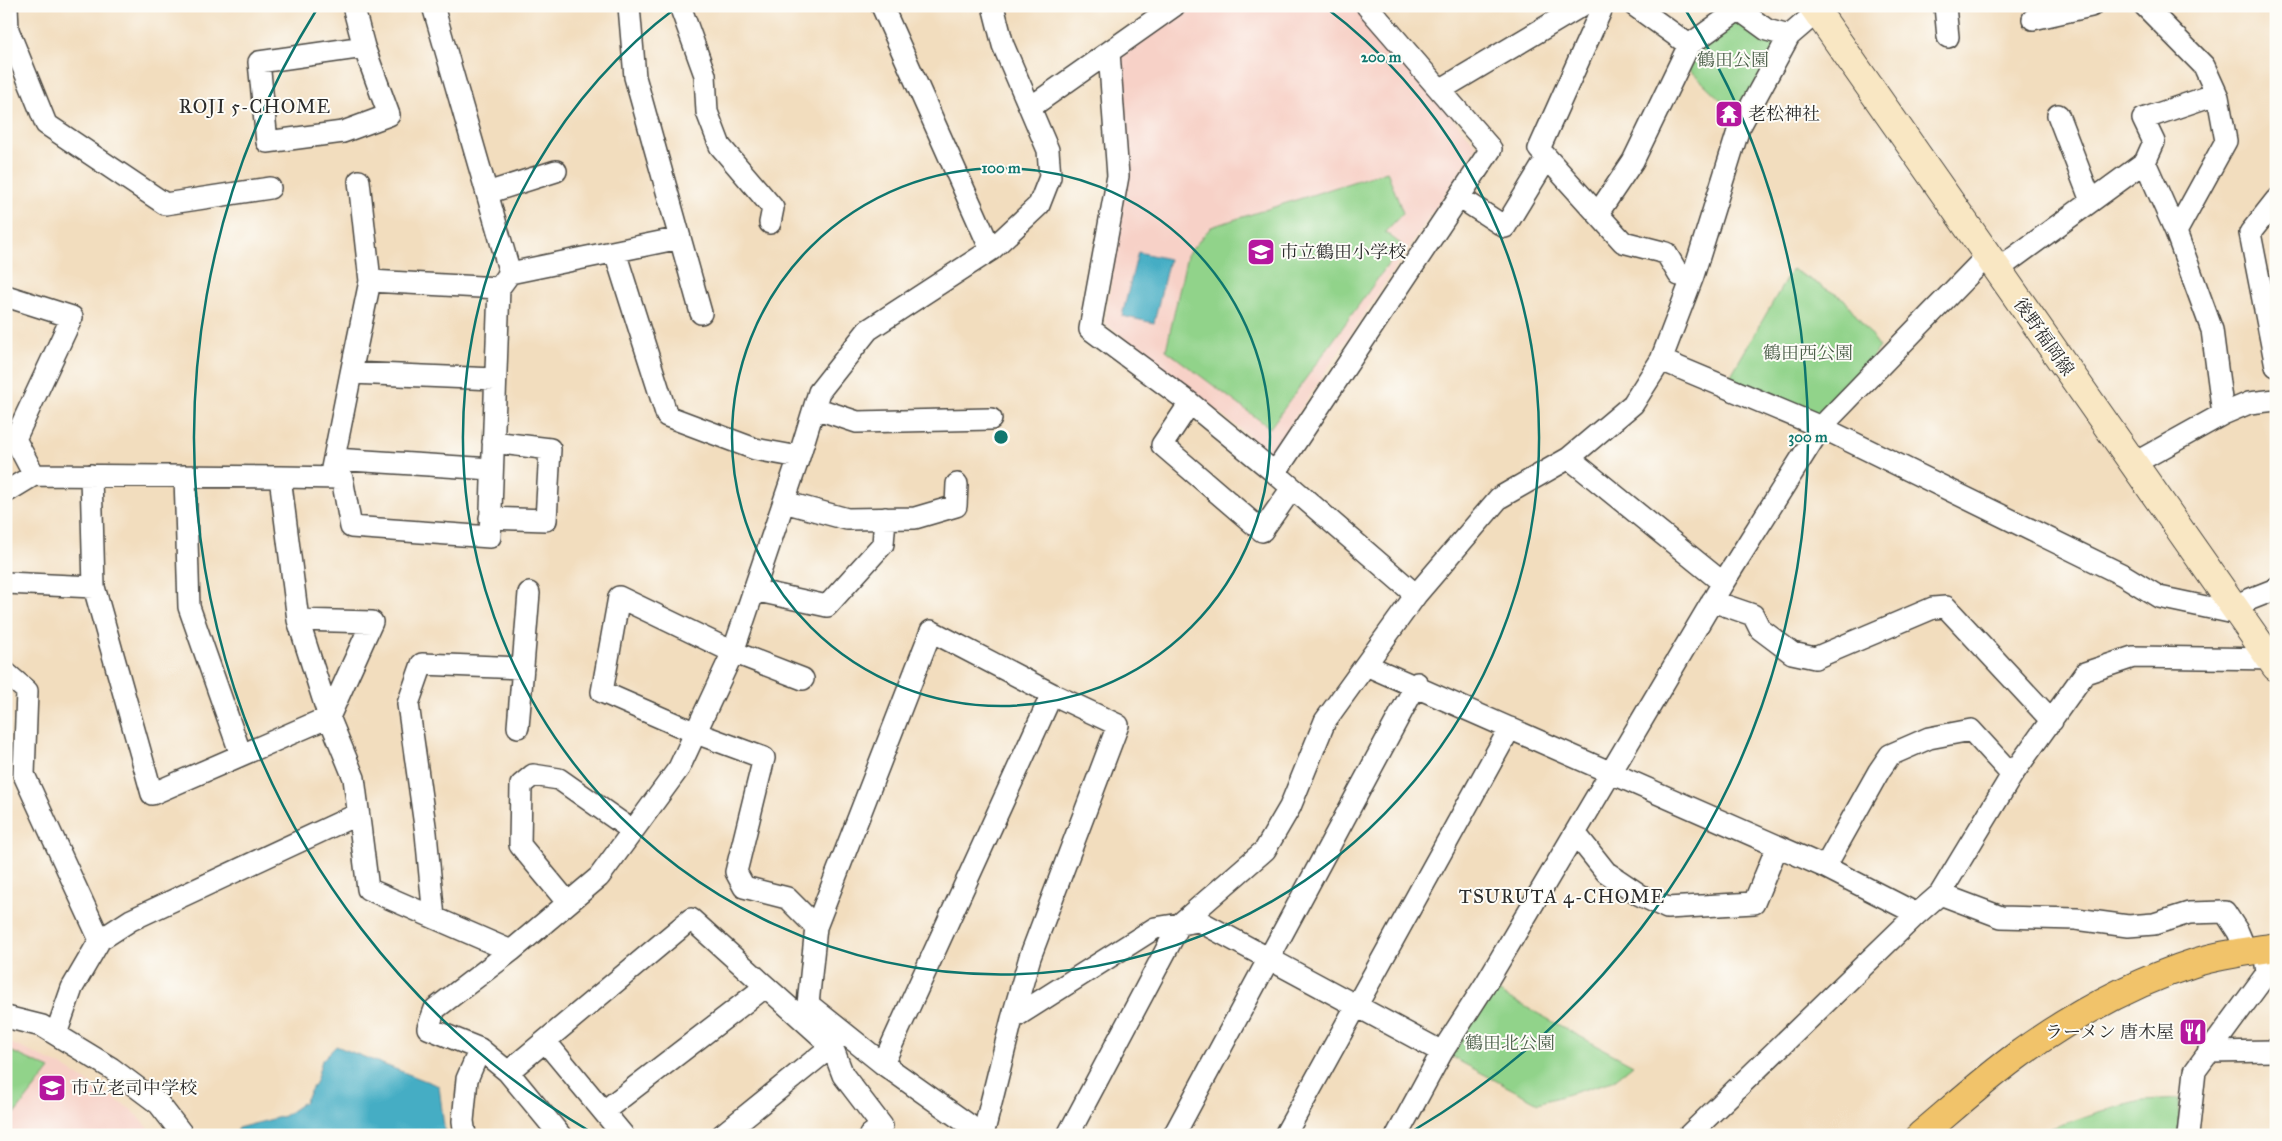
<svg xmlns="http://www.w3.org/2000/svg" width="2282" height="1141" font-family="'IM FELL Great Primer','Noto Serif JP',serif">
<rect width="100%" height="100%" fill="#fdfcf7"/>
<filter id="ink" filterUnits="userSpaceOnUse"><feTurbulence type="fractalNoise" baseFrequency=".02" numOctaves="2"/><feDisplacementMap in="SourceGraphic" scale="10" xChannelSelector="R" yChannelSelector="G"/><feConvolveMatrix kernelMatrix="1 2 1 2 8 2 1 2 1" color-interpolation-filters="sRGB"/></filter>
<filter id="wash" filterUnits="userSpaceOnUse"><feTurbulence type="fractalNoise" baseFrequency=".0096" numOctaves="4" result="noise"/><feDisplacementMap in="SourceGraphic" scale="20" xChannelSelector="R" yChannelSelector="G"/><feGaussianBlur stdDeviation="1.12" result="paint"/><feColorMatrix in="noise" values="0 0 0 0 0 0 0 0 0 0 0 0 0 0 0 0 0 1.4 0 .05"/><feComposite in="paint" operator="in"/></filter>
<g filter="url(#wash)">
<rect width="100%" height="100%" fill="#f2ddbe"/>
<!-- built -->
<path fill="#f7d1c7" d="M1193 6H1355L1477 146 1271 453 1105 323 1126 182 1121 57Z
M6 1041 64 1067 132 1110 155 1135H6Z"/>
<!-- green -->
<path fill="#91d38a" stroke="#5e7f5a" d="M1738 10 1789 36 1744 111 1722 101 1681 62Z
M1387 171 1403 213 1385 232 1402 245 1270 428 1166 350 1187 255 1211 227Z
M1792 269 1844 299 1880 347 1821 427 1724 387Z
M1485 985 1633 1065 1613 1081 1538 1103 1442 1052Z
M6 1049 50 1069 6 1125Z
M2180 1099 2178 1135H2042L2049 1129 2098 1112 2142 1101Z"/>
<!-- water -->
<path fill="#44adc4" stroke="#386c78" d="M1138 252 1169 259 1154 323 1122 316Z
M336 1046 439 1086 445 1135H236L238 1128 284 1116 304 1102 316 1081 322 1060Z"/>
</g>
<g filter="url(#ink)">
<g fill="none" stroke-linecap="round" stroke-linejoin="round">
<defs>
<path id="minor" d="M7 6 8 30 46 124 165 204 270 188
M353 6 364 47 389 115 343 132 267 142 259 62 364 47
M433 6 510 273 499 288 490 537 351 527 342 478 280 477 298 620 329 717 354 778 368 889 511 951 435 1009 428 1028 480 1049 508 1072 560 1135
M680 6 705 75 707 112 720 146 773 208 770 223
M1367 6 1491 149 1275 473 1416 595
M1603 6 1539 149 1623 242 1666 253 1679 275 1693 276
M1635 6 1689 45
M1734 6 1767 30 1789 36
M1945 6 1948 37
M2033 19 2091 6
M1109 52 1118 176 1090 329 1190 403 1275 473
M1440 90 1581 6
M1031 107 1174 6
M2058 115 2091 201
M2145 162 2154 142 2143 119 2216 94
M487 193 556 171
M1459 197 1505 227 1547 158
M2276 200 2250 233 2276 366
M1598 213 1633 161 1689 45 1738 10
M680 238 701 313
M991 250 1039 205 1050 177 1048 150 1003 45 993 6
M1997 270 2145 162 2176 232
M510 273 680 238 635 77 629 6
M370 281 499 288
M6 296 72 317 15 439
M1661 360 1821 427 2123 575 2159 597 2239 614
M351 373 370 281 359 181
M1190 403 1162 445 1262 531 1292 488
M815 408 857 422 991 419
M2223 414 2249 403 2276 400
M6 434 15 439 34 475
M799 457 819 392 868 330 991 250 882 6
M1569 458 1723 583
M334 459 492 469
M2133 464 2223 414 2212 330 2176 232 2226 141 2218 97 2204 66 2145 6
M91 475 94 587 152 794 329 717 372 622 298 620
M185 476 189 607 241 755
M330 478 351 373 495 379
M6 492 34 475 280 477
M784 502 847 519 915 518 956 506 957 484
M490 518 546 520 550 449 493 442
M6 583 94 587
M754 590 827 606 883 544 885 518
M1712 601 1753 615 1760 629 1792 653 1815 658 1933 608 1946 607 2052 721
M2233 606 2276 589
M1366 665 1825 867 1917 914 1940 894 2012 775 2085 673 2133 657 2276 659
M6 673 27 691 24 775 100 940
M803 679 733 652 619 597 602 692 696 733 764 758 736 872 744 887 787 898 816 927 808 1004 883 1064 969 1125
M518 727 529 593
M1575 833 1606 872 1640 895 1667 908 1754 903 1777 847
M1825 867 1879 771 1890 755 1929 738 1971 730 2012 775
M1940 894 2001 917 2076 919 2128 926 2154 924 2189 913 2225 912 2238 932 2246 951
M568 903 520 845 521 785 533 775 559 779 633 831
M434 918 426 833 408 704 422 664 523 668
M816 927 931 631 1052 694
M511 951 599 877 679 768 733 652 799 457 755 449 667 416 615 252
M6 1017 42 1026 111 1068 159 1104 183 1135
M56 1034 72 988 100 940 131 920 358 814
M545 1041 623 1135
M2208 1052 2276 1051
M883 1064 1052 694 1118 725 1030 957 1012 1019
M508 1072 691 919 832 1046 842 1031
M604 1111 765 987
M465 1135 463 1121 467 1079 480 1049
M722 1135 832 1046 843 1075 882 1126 870 1135
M983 1135 1012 1019 1155 928 1199 921 1442 1052 1485 985 1723 583 1821 427 1987 256
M1068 1135 1180 924 1265 850 1290 807 1325 721 1416 595 1499 498 1569 458 1633 404 1661 360 1693 276 1739 128 1789 36 1824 6
M1174 1135 1417 683
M1285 1135 1510 728
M1397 1135 1442 1052
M1689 1135 1917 914
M2188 1135 2195 1071 2267 973 2264 949"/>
<path id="secondary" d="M1813 6 2276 667"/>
<path id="primary" d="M1921 1135C1953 1108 1985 1079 2018 1055 2072 1016 2134 982 2197 962 2223 954 2250 951 2276 947"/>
</defs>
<!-- minor casing -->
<use href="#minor" stroke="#494641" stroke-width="24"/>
<!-- secondary casing -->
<use href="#secondary" stroke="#494641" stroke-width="30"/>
<!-- primary casing -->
<use href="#primary" stroke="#494641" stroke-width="30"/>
<!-- minor -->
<use href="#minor" stroke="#fff" stroke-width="21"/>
<!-- secondary -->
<use href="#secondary" stroke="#f9e7c3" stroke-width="28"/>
<!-- primary -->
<use href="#primary" stroke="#f1c36a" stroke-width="28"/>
</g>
</g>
<!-- distance rings -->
<g fill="none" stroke="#0f766e" stroke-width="2.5">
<circle cx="1001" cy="437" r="269"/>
<path d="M1325 7A538 538 0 1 1 677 7"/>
<path d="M591 1132A807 807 0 0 1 317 9M1685 9A807 807 0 0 1 1411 1132"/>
</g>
<!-- icons -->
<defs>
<symbol id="temple-square" viewBox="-11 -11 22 22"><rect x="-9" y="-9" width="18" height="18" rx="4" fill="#b5179e" stroke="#fdfcf7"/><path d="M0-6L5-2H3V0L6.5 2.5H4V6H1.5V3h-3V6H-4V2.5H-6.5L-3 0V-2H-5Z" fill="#fff"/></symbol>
<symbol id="school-square" viewBox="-11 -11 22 22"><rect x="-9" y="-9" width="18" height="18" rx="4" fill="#b5179e" stroke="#fdfcf7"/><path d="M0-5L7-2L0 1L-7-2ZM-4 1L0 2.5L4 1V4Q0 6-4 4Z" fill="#fff"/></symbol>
<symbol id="restaurant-square" viewBox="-11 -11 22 22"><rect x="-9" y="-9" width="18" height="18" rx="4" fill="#b5179e" stroke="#fdfcf7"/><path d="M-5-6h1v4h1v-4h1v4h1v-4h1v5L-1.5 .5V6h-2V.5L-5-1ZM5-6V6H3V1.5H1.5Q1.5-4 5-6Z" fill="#fff"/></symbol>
</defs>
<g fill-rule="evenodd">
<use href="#temple-square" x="1713" y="98" width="32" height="32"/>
<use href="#school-square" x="1245" y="236" width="32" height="32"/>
<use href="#restaurant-square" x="2177" y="1016" width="32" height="32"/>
<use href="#school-square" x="36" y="1072" width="32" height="32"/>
</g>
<g text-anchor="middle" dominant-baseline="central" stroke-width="4" stroke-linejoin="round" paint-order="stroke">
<!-- park labels -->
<g font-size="18" fill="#4a5d48" stroke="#fdfcf7">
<text x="1733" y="60">鶴田公園</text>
<text x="1808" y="353">鶴田西公園</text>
<text x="1510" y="1043">鶴田北公園</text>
</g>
<!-- poi labels -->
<g font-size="18" fill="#2b2b2b" stroke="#fdfcf7" text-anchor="start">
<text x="1748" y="114">老松神社</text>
<text x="1280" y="252">市立鶴田小学校</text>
<text x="2174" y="1032" text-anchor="end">ラーメン 唐木屋</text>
<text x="71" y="1088">市立老司中学校</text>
</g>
<!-- street labels -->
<g font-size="18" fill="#2b2b2b" stroke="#fdfcf7">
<text transform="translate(2044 337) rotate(55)">後野福岡線</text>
</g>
<!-- neighbourhood labels -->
<g font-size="19" letter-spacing="1" fill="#2b2b2b" stroke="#fdfcf7">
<text x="255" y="106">ROJI 5-CHOME</text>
<text x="1562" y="896">TSURUTA 4-CHOME</text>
</g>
</g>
<circle cx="1001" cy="437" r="8" fill="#0f766e" stroke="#fdfcf7" stroke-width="2.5"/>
<g font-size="15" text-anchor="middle" font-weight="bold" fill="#0f766e" stroke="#fdfcf7" stroke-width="4" stroke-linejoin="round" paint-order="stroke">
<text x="1381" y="62">200 m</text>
<text x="1001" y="173">100 m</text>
<text x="1808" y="442">300 m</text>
</g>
<!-- margin -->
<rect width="2282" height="1141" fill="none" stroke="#fdfcf7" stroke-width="25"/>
</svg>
